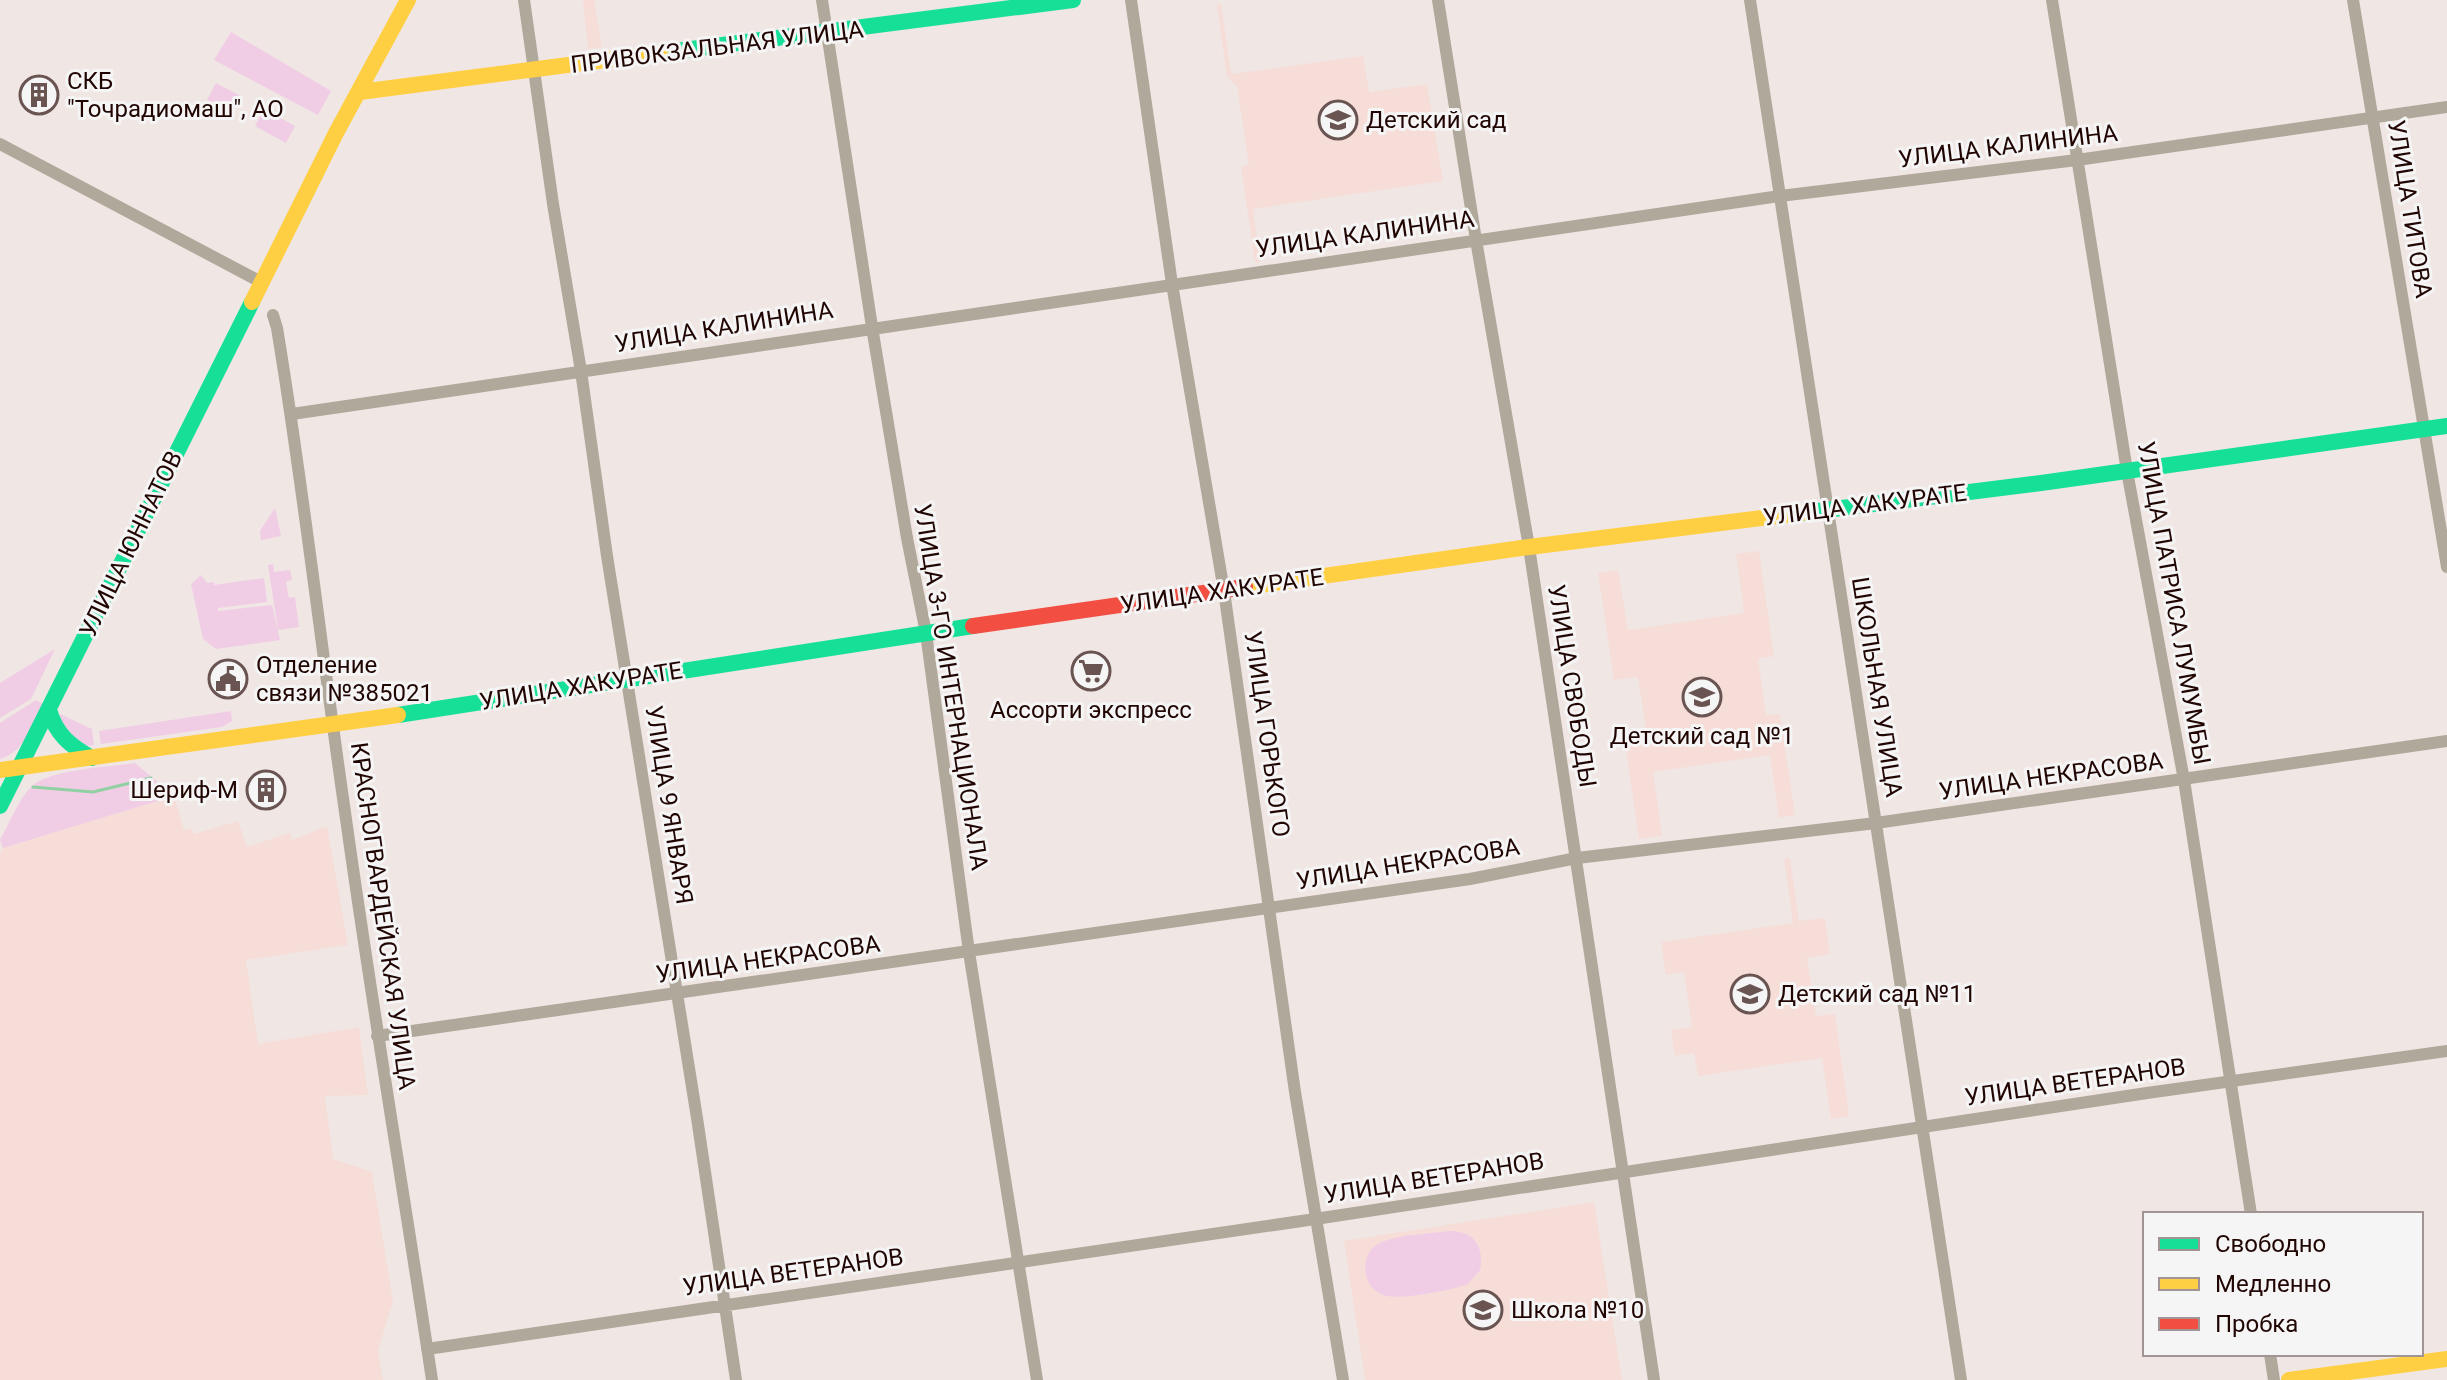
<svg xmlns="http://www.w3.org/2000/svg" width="2447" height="1380" font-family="Roboto,sans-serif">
<rect width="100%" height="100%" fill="#f0e6e4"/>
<!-- built -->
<path fill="#f6ddd8" d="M583 0H594L602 47 588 49Z
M1217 4H1221L1231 74 1363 56 1369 92 1427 84 1443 181 1253 209 1260 262H1255L1241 167 1249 165 1237 87 1227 76Z
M1759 551 1774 656 1758 659 1766 715 1780 714 1795 815 1779 818 1770 755 1653 772 1662 836 1639 839 1624 735 1646 731 1638 677 1614 680 1598 573 1618 570 1628 630 1744 613 1736 554Z
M174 796 184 830 192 828 194 834 238 821 247 847 289 833 292 840 327 826 348 945 246 960 258 1044 359 1027 368 1095 325 1096 333 1159 372 1172 393 1301 378 1351 383 1380H0V854L3 848Z
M1790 858 1799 921 1825 918 1830 954 1807 958 1816 1016 1835 1014 1849 1116 1831 1119 1822 1058 1698 1076 1694 1053 1675 1056 1671 1030 1692 1027 1684 972 1666 975 1661 942 1793 923 1784 859Z
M1594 1202 1622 1380H1365L1344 1241Z"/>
<!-- green -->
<path fill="#f0cde5" d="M231 32 331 91 318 115 214 60Z
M216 83 239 95 230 112 207 100Z
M264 109 295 126 286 143 255 126Z
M275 508 281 536 261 540 260 531Z
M273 564 274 572 290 570 292 580 286 582 289 598 295 597 299 627 278 630 268 565Z
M201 575 207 583 214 582V585L264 578 267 602 218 608V611L272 605 280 640 216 649 203 639 191 584Z
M55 649 31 699 0 718V683Z
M36 700 43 704C33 726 25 751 0 759V723Z
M231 711 232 721 222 727 101 744 99 731Z
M60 714 92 729 94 745 80 747 57 721Z
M135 763 174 796 3 848 0 840C10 822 18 800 32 786 51 769 109 767 135 763Z
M1449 1231C1473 1230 1485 1247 1480 1270L1468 1284C1453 1290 1397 1301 1383 1295 1360 1286 1359 1251 1382 1242 1402 1234 1428 1234 1449 1231Z"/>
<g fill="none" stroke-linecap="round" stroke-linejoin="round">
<!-- stream -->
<path stroke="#91d0a3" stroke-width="3" d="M33 787 93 792 151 778"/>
<!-- street -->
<path stroke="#b0a89a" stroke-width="12" d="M524 0 553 204 581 371 607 556 697 1118 736 1380
M822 0 872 327 907 538 926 633 969 952 1037 1380
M1131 0 1172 284 1224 591 1295 1092 1343 1380
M1438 0 1476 240 1529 547 1654 1380
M1750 0 1961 1380
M2052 0 2127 471 2184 780 2251 1214
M2353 0 2447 567
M0 144 261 282
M273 315 277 328C304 491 322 655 346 819 372 1006 404 1193 432 1380
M292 414 1780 196 2077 160 2447 107
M377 1036 1470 879 1577 858 1876 823 2447 741
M427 1349 1315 1219 2147 1093 2447 1051
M2270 1354 2274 1380"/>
<!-- fast -->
<path stroke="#16e098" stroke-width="16" d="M660 53 1073 0
M1802 513 2041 483 2447 426
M49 710C56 734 70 746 92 758
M398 715 973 626
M0 806 252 302"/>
<!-- slow -->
<path stroke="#ffcf43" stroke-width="16" d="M360 92 660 53
M252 302 336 133 408 0
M1245 587 1529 547 1802 513
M0 770 398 715
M2289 1380 2447 1359"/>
<!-- jam -->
<path stroke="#f24e42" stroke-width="16" d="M973 626 1245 587"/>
</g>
<!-- icons -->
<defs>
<symbol id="building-ring" viewBox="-11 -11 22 22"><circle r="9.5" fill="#f5f5f5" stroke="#695452" stroke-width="1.5"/><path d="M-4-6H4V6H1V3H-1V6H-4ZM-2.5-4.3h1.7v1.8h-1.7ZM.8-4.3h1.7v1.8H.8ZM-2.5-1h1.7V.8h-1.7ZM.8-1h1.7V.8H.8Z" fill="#695452"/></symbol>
<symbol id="school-ring" viewBox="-11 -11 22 22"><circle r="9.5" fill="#f5f5f5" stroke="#695452" stroke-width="1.5"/><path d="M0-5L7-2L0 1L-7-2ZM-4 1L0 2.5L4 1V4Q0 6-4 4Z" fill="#695452"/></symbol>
<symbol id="supermarket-ring" viewBox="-11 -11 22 22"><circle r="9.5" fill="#f5f5f5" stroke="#695452" stroke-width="1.5"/><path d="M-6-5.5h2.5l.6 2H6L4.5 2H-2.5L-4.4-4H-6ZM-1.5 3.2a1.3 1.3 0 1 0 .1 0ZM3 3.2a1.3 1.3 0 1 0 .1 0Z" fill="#695452"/></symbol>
<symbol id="civic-ring" viewBox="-11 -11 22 22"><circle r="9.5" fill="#f5f5f5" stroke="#695452" stroke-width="1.5"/><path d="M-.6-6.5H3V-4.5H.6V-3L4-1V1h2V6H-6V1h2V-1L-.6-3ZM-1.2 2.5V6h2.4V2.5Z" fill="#695452"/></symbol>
</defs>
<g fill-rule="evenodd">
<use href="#building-ring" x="17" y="73" width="44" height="44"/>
<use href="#school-ring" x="1316" y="98" width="44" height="44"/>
<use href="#supermarket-ring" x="1069" y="649" width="44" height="44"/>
<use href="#civic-ring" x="206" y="657" width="44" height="44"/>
<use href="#school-ring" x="1680" y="675" width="44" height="44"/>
<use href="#building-ring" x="244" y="768" width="44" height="44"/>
<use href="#school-ring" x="1728" y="972" width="44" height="44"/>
<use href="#school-ring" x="1461" y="1288" width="44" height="44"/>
</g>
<g text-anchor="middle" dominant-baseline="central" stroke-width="6" stroke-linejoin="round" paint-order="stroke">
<!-- street labels -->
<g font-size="24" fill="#200503" stroke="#f5f5f5">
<text transform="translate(717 47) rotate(-7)">ПРИВОКЗАЛЬНАЯ УЛИЦА</text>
<text transform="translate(2008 146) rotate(-7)">УЛИЦА КАЛИНИНА</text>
<text transform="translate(2410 209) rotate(81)">УЛИЦА ТИТОВА</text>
<text transform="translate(1365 234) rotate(-8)">УЛИЦА КАЛИНИНА</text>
<text transform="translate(724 327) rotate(-9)">УЛИЦА КАЛИНИНА</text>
<text transform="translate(1865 505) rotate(-7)">УЛИЦА ХАКУРАТЕ</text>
<text transform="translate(131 544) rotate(-64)">УЛИЦА ЮННАТОВ</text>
<text transform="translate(1222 591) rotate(-8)">УЛИЦА ХАКУРАТЕ</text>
<text transform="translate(2174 603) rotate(80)">УЛИЦА ПАТРИСА ЛУМУМБЫ</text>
<text transform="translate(581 686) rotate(-9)">УЛИЦА ХАКУРАТЕ</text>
<text transform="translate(1572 686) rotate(81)">УЛИЦА СВОБОДЫ</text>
<text transform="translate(951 687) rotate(81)">УЛИЦА 3-ГО ИНТЕРНАЦИОНАЛА</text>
<text transform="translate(1877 687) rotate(81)">ШКОЛЬНАЯ УЛИЦА</text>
<text transform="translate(1267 734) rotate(82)">УЛИЦА ГОРЬКОГО</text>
<text transform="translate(2051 776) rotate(-8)">УЛИЦА НЕКРАСОВА</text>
<text transform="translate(669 805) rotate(81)">УЛИЦА 9 ЯНВАРЯ</text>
<text transform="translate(1408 864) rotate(-9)">УЛИЦА НЕКРАСОВА</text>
<text transform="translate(383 916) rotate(82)">КРАСНОГВАРДЕЙСКАЯ УЛИЦА</text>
<text transform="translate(768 959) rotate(-8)">УЛИЦА НЕКРАСОВА</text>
<text transform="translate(2075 1082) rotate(-8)">УЛИЦА ВЕТЕРАНОВ</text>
<text transform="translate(1434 1178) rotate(-9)">УЛИЦА ВЕТЕРАНОВ</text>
<text transform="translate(793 1272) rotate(-8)">УЛИЦА ВЕТЕРАНОВ</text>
</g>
<!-- poi labels -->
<g font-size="24" fill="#200503" stroke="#f5f5f5" text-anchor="start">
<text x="67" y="81">СКБ<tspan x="67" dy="28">"Точрадиомаш", АО</tspan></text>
<text x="1366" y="120">Детский сад</text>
<text x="256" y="665">Отделение<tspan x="256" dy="28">связи №385021</tspan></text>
<text x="1091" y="710" text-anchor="middle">Ассорти экспресс</text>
<text x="1702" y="736" text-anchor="middle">Детский сад №1</text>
<text x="238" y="790" text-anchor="end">Шериф-М</text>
<text x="1778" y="994">Детский сад №11</text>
<text x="1511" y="1310">Школа №10</text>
</g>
</g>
<!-- legend -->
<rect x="2143" y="1212" width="280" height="144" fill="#f5f5f5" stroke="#a09594" stroke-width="2"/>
<rect x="2159" y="1238" width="40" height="12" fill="#16e098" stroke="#a09594" stroke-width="2"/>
<text x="2215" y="1252" font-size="24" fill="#200503">Свободно</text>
<rect x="2159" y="1278" width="40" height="12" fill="#ffcf43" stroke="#a09594" stroke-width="2"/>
<text x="2215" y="1292" font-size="24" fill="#200503">Медленно</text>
<rect x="2159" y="1318" width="40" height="12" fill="#f24e42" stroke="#a09594" stroke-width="2"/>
<text x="2215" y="1332" font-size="24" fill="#200503">Пробка</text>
</svg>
